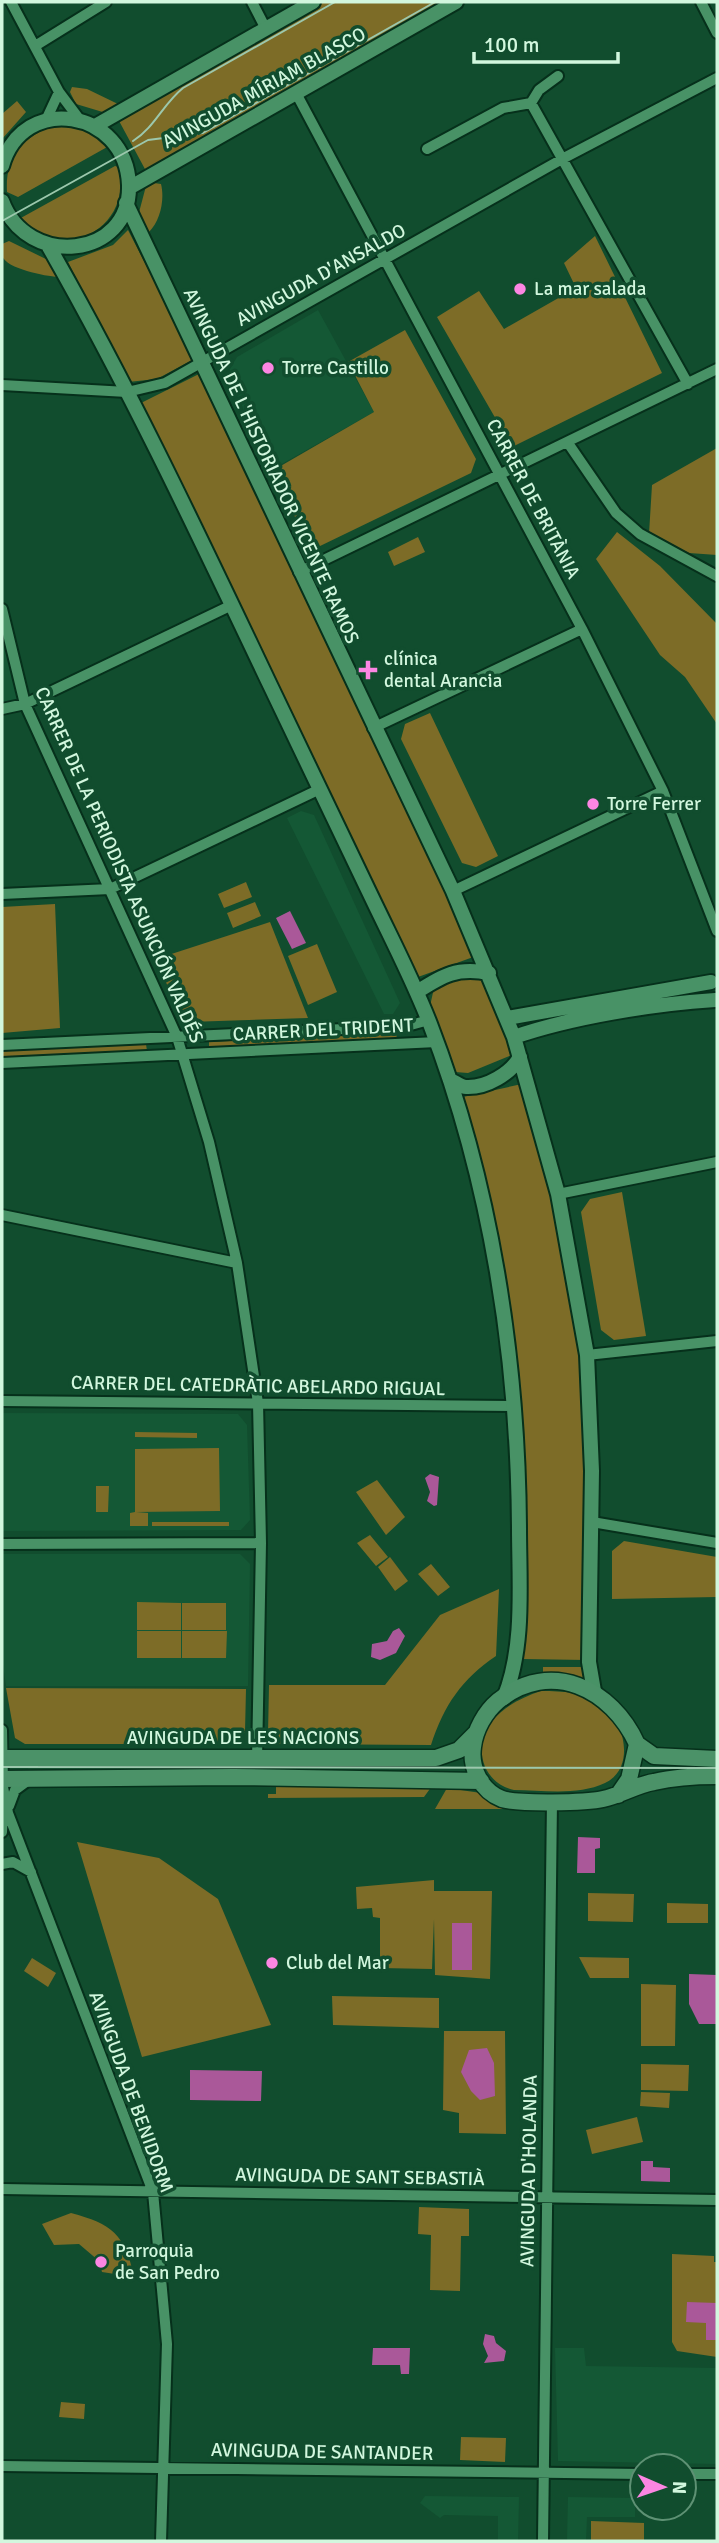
<svg xmlns="http://www.w3.org/2000/svg" width="719" height="2543" font-family="Signika,sans-serif">
<rect width="100%" height="100%" fill="#114d2e"/>
<!-- built -->
<path fill="#145835" d="M318 310 374 412 271 470 230 380V369L237 357Z
M2 609 25 704 2 709Z
M301 811 314 815 400 1003 393 1014H384L287 818Z
M2 1413 238 1414 247 1425 250 1520 241 1530 2 1531Z
M2 1554H240L250 1564 248 1686H6L2 1658Z
M555 2348H584L586 2366 717 2368V2464L558 2461Z
M425 2496 519 2497 518 2541H498V2516L444 2515 440 2518 420 2503Z
M568 2497 635 2498V2517H587L586 2541H567Z"/>
<!-- green -->
<path fill="#7d6c27" d="M323 2H443L146 171 118 119Z
M72 87 87 89 118 104 106 113 76 104 70 92Z
M17 101 26 112 2 139V114Z
M54 125 85 128 109 146 18 197 7 192C5 157 22 138 54 125Z
M115 166 119 167C133 229 62 265 19 219Z
M154 183 161 184C165 200 160 221 149 232L142 229 137 220 146 186Z
M128 230 194 359 157 379 128 382 68 262 113 245Z
M595 236 662 373 512 447 437 317 479 291 504 329 576 288 564 263Z
M9 241 50 261 58 277C45 276 7 269 2 256 0 252 2 248 2 244Z
M405 330 476 459 471 473 318 547 309 545 272 471 374 412 348 362Z
M201 373 476 956 418 977 141 403Z
M717 448V555L689 553 649 534 652 485Z
M617 532 660 566 717 624V724L685 677 660 655 596 559Z
M418 537 425 552 394 566 388 552Z
M430 713 498 856 476 867 462 863 401 739 405 724Z
M246 882 252 897 224 908 218 894Z
M255 902 261 916 233 928 227 913Z
M55 904 60 1028 2 1033V907Z
M270 922 308 1018 189 1022 180 1015 156 959Z
M317 944 337 992 308 1005 288 956Z
M473 975 487 981 514 1054 468 1073 455 1072 430 1006 434 988Z
M396 1033 397 1039 209 1048V1042Z
M146 1044 147 1051 2 1057V1051Z
M522 1084C546 1175 568 1268 580 1361 592 1460 587 1560 586 1660L523 1659 524 1534 496 1234 463 1097Z
M622 1192 646 1336 614 1340 601 1330 581 1212 590 1199Z
M135 1432 197 1433V1438L135 1437Z
M219 1448 220 1511 136 1512 148 1513V1526H130V1513L135 1512V1449Z
M377 1480 405 1517 386 1535 356 1492Z
M96 1486H109L108 1512H96Z
M152 1522H229V1526H152Z
M370 1535 388 1557 376 1566 357 1543Z
M624 1541 717 1557V1597L612 1599V1551Z
M390 1557 408 1581 395 1591 378 1567Z
M431 1564 450 1587 438 1596 418 1574Z
M499 1589 496 1656C462 1679 444 1705 431 1745L278 1744 268 1734 269 1685H385L440 1615Z
M137 1602 181 1603V1630H137Z
M182 1603H226V1630H182Z
M137 1631H181V1658H137Z
M182 1631H227L226 1658H182Z
M543 1667H586L585 1679 543 1676Z
M6 1688 246 1689 245 1732 234 1744H25L15 1738Z
M541 1691C563 1691 584 1692 603 1706 626 1723 635 1769 605 1783 578 1796 542 1790 514 1790 481 1783 472 1744 493 1720 506 1705 523 1697 541 1691Z
M276 1784 432 1786 424 1797 268 1798V1794H276Z
M447 1788 481 1793 503 1809H435Z
M77 1842 159 1858 218 1899 271 2025 142 2057Z
M434 1880V1891H492L490 1979 435 1975 434 1919 432 1969 380 1968V1918L373 1917 372 1908 357 1909 356 1887Z
M588 1893 634 1894 633 1922 588 1921Z
M667 1903 708 1904V1923H667Z
M579 1957 629 1958V1978H590Z
M32 1958 56 1973 48 1987 24 1971Z
M641 1984 676 1985 675 2046H641Z
M332 1996 439 1998V2028L333 2025Z
M444 2031H505L506 2134 459 2133V2113L443 2110Z
M641 2064 689 2065 688 2091 641 2090Z
M641 2092 670 2093 669 2108 640 2106Z
M637 2117 643 2142 592 2154 586 2130Z
M419 2207 469 2209V2236H461L460 2291 430 2290 431 2235 418 2234Z
M71 2213C112 2224 125 2234 134 2277L102 2272 99 2261 79 2244 54 2245 42 2224Z
M672 2254 714 2256V2262H717V2357L677 2351 672 2342Z
M61 2402 85 2404 84 2419 59 2417Z
M461 2437 506 2438 505 2462 460 2460Z
M591 2521 644 2523V2541H591Z"/>
<!-- water -->
<path fill="#aa5899" d="M290 911 306 943 292 949 276 918Z
M430 1474 439 1477 437 1505 434 1506 427 1501 430 1492 425 1478Z
M399 1628 405 1636 396 1653 380 1660 371 1657 372 1644 387 1641 393 1631Z
M578 1837 600 1838V1848L595 1849V1873H577Z
M452 1923H472V1970H452Z
M689 1974 717 1975V2024H699L689 2004Z
M487 2048 494 2063 495 2096 480 2100 471 2091 461 2072 469 2050Z
M190 2070 262 2071 261 2101 190 2100Z
M641 2161H653V2167L670 2168V2182L641 2181Z
M687 2302 717 2303V2340H706V2323L686 2322Z
M485 2334 494 2336 496 2343 506 2351 504 2361 484 2363 488 2356 483 2344Z
M373 2348H410L409 2374H401L400 2365H372Z"/>
<g fill="none" stroke-linecap="round" stroke-linejoin="round">
<defs>
<path id="minor" d="M11 2 59 92 80 120
M252 2 266 29
M701 2 717 33
M35 46 106 2
M558 76 539 90 531 103 688 384
M296 93 582 629 663 791 717 931
M46 120 59 92
M427 149 503 108 531 103
M2 385 127 392 165 383 564 158 717 78
M568 443 616 513 640 534 717 576
M299 572 717 369
M2 609 25 704 177 1037 209 1142 237 1263 258 1403 261 1543 257 1760
M2 709 25 704 232 605
M373 728 582 629
M453 891 663 791
M2 894 110 889 320 789
M2 1045 407 1026 429 1020
M2 1063 437 1042
M558 1194 717 1162
M2 1215 237 1263
M587 1355 717 1341
M2 1401 514 1406
M592 1522 717 1543
M2 1544 261 1543
M2 1730 3 1784
M3 1787 8 1813 153 2192 167 2344 161 2541
M9 1806 15 1790 30 1779
M2 1832 3 1807
M2 1864 13 1862 31 1872
M2 2189 717 2200
M2 2466 642 2474
M684 2474H717
M543 2541 552 1801"/>
<path id="tertiary" d="M95 126 313 2
M2 166C23 92 126 109 129 185 131 259 27 269 2 201
M129 188 456 2
M126 203 453 891 514 1037 558 1194 587 1355 592 1471 589 1662 594 1691
M49 247C130 389 200 538 270 685 304 756 338 826 371 896 391 938 413 980 430 1024 491 1183 518 1358 519 1528 519 1582 525 1647 504 1698
M417 992C443 975 457 967 489 973
M507 1018 711 982
M514 1037C572 1017 653 1004 715 1000
M450 1080C455 1082 462 1087 466 1087 487 1088 511 1073 520 1057"/>
<path id="secondary" d="M637 1744 654 1756 717 1759
M2 1758H436L459 1750 476 1733
M2 1779 234 1777 481 1781
M618 1795 629 1779 637 1744C612 1689 551 1658 498 1701 485 1712 475 1730 473 1747 470 1768 481 1791 502 1799 518 1804 586 1803 603 1799 621 1795 636 1785 654 1782 675 1777 696 1776 717 1776"/>
</defs>
<!-- minor casing -->
<use href="#minor" stroke="#06301b" stroke-width="14"/>
<!-- tertiary casing -->
<use href="#tertiary" stroke="#06301b" stroke-width="18"/>
<!-- secondary casing -->
<use href="#secondary" stroke="#06301b" stroke-width="19"/>
<!-- minor -->
<use href="#minor" stroke="#489266" stroke-width="10"/>
<!-- tertiary -->
<use href="#tertiary" stroke="#489266" stroke-width="14"/>
<!-- secondary -->
<use href="#secondary" stroke="#4b9268" stroke-width="16"/>
<!-- tram -->
<path stroke="#9cc8ad" stroke-width="2" d="M133 141C155 127 163 104 183 88L335 2
M2 221 148 140 203 133 435 2
M2 1767 717 1768"/>
</g>
<!-- markers -->
<g fill="#fc86e3" stroke="#114d2e" stroke-width="2.5">
<circle cx="520" cy="289" r="7"/>
<circle cx="268" cy="368" r="7"/>
<path d="M364.5 659.5h7v7h7v7h-7v7h-7v-7h-7v-7h7z"/>
<circle cx="593" cy="804" r="7"/>
<circle cx="272" cy="1963" r="7"/>
<circle cx="101" cy="2262" r="7"/>
</g>
<g text-anchor="middle" dominant-baseline="central" stroke-width="7" stroke-linejoin="round" paint-order="stroke">
<!-- street labels -->
<g font-size="19" fill="#d2f7de" stroke="#114d2e">
<text transform="translate(264 88) rotate(-29)">AVINGUDA MÍRIAM BLASCO</text>
<text transform="translate(321 275) rotate(-29)">AVINGUDA D'ANSALDO</text>
<text transform="translate(271 466) rotate(65)">AVINGUDA DE L'HISTORIADOR VICENTE RAMOS</text>
<text transform="translate(533 499) rotate(62)">CARRER DE BRITÀNIA</text>
<text transform="translate(119 865) rotate(66)">CARRER DE LA PERIODISTA ASUNCIÓN VALDÉS</text>
<text transform="translate(323 1030) rotate(-3)">CARRER DEL TRIDENT</text>
<text transform="translate(258 1386) rotate(1)">CARRER DEL CATEDRÀTIC ABELARDO RIGUAL</text>
<text x="243" y="1738">AVINGUDA DE LES NACIONS</text>
<text transform="translate(131 2092) rotate(70)">AVINGUDA DE BENIDORM</text>
<text transform="translate(529 2171) rotate(-89)">AVINGUDA D'HOLANDA</text>
<text transform="translate(360 2177) rotate(1)">AVINGUDA DE SANT SEBASTIÀ</text>
<text transform="translate(322 2452) rotate(1)">AVINGUDA DE SANTANDER</text>
</g>
<!-- poi labels -->
<g font-size="19" fill="#d2f7de" stroke="#114d2e" text-anchor="start">
<text x="534" y="289">La mar salada</text>
<text x="282" y="368">Torre Castillo</text>
<text x="384" y="659">clínica<tspan x="384" dy="22">dental Arancia</tspan></text>
<text x="607" y="804">Torre Ferrer</text>
<text x="286" y="1963">Club del Mar</text>
<text x="115" y="2251">Parroquia<tspan x="115" dy="22">de San Pedro</tspan></text>
</g>
</g>
<!-- border -->
<rect width="719" height="2543" fill="none" stroke="#d2f7de" stroke-width="7"/>
<!-- north arrow -->
<g transform="translate(663 2487) rotate(92)"><circle r="33" fill="#114d2e" stroke="#5e9174" stroke-width="2"/>
<path d="M0-5L12 26L0 18L-12 26Z" fill="#fc86e3"/>
<text y="-10" font-size="19" font-weight="bold" text-anchor="middle" fill="#d2f7de">N</text>
</g>
<!-- scale -->
<path d="M474 52v10h144v-10" fill="none" stroke="#d2f7de" stroke-width="3.5"/>
<text x="484" y="52" font-size="21" fill="#d2f7de" stroke="#114d2e" stroke-width="5" paint-order="stroke">100 m</text>
</svg>
